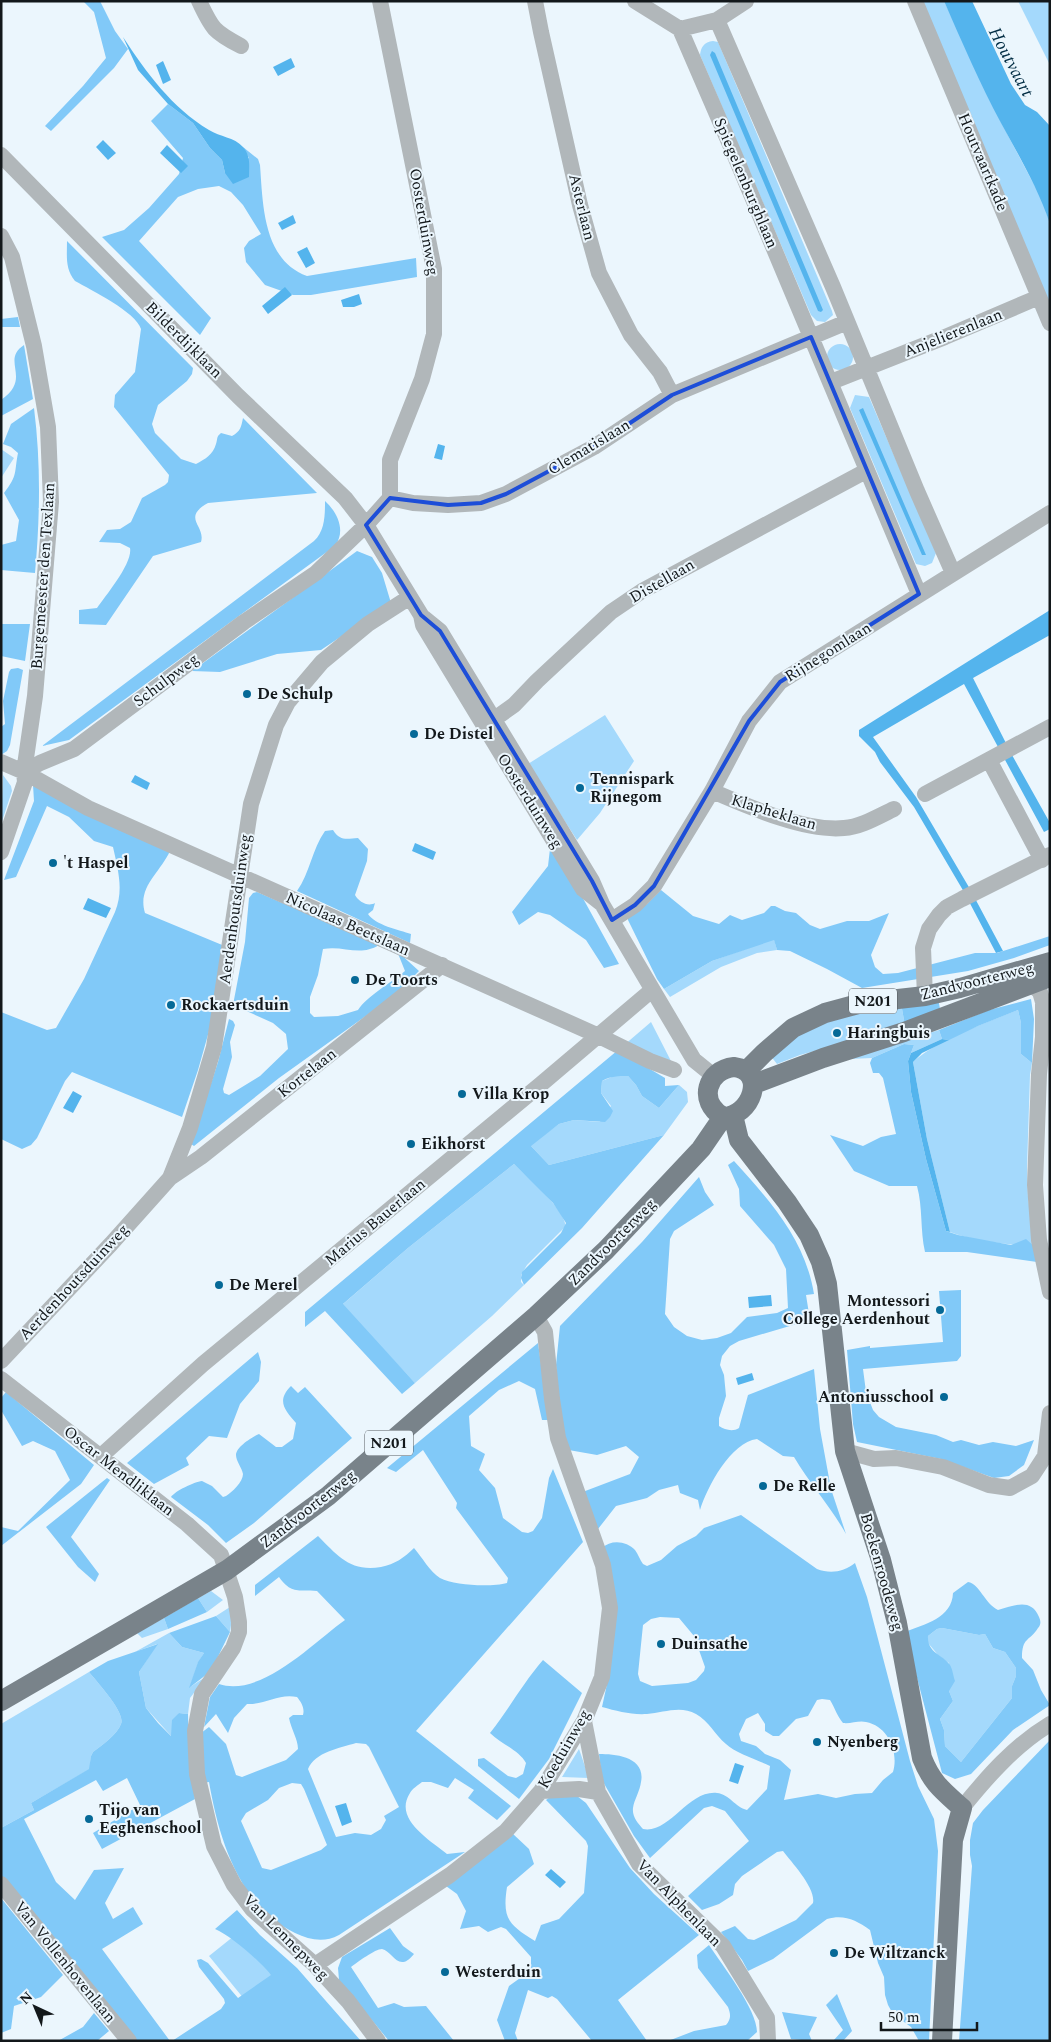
<svg xmlns="http://www.w3.org/2000/svg" width="1051" height="2042" font-family="Spectral,serif">
<rect width="100%" height="100%" fill="#ebf6fd"/>
<!-- green -->
<path fill="#a4d9fc" d="M918 1H944L1001 122 1043 202 1050 224V307Z
M1018 1H1050V65Z
M713 41 718 42 832 311 833 315 825 322 817 321 811 315 700 55C701 47 704 42 713 41Z
M827 357a13 13 0 1 1 26 0a13 13 0 1 1-26 0Z
M855 395 869 397 936 553 932 563 925 566 916 564 850 408Z
M1 449 14 458 1 478Z
M605 715 634 761 600 813 577 840 528 764Z
M3 775 11 786 12 791 1 824Z
M774 939 777 950 757 953 721 967 670 997 664 989 712 961Z
M901 1003 905 1026 800 1055 777 1064 770 1055 804 1026Z
M1018 1010 1021 1023V1054L1032 1063 1030 1075 1027 1167 1028 1198 1035 1247C1008 1244 976 1242 950 1232L927 1139 913 1062C937 1040 988 1022 1018 1010Z
M651 1022 672 1063 623 1046Z
M939 1030 942 1039 911 1053 914 1045 904 1044 872 1058 849 1059Z
M614 1076H628L636 1085 642 1096 659 1108 679 1085 687 1092 688 1102 664 1135 549 1165 530 1145 559 1124 574 1120 600 1122 611 1106 601 1093 602 1081Z
M514 1164C524 1174 569 1213 565 1227L527 1265 521 1275V1282L524 1285 492 1316 415 1383 342 1305 408 1248Z
M211 1591 223 1600 207 1612 198 1598Z
M230 1607 232 1618 230 1632 216 1616Z
M164 1618 168 1629 142 1638 137 1633Z
M942 1628 979 1635 985 1634 993 1648 1005 1652 1016 1668V1676L1012 1686V1698L961 1762 945 1746 944 1730 940 1719 953 1701 949 1691V1663L939 1656 928 1643V1636L937 1629Z
M169 1633 182 1647 204 1653 198 1663 190 1687 207 1676 190 1698 188 1714 179 1713 172 1737 146 1708 139 1672 157 1644 135 1652Z
M89 1672C97 1682 126 1713 121 1724 117 1735 102 1745 93 1752L91 1756 90 1769 31 1803 34 1810 1 1828V1724Z
M579 1749 589 1778 562 1777Z
M239 1932 278 1980 249 2005 209 1956Z"/>
<!-- forest -->
<path fill="#81c9f8" fill-rule="evenodd" d="M83 1H100L115 31 128 49 114 68 51 131 45 126 83 86 106 58 94 12Z
M168 104 193 123 210 148 222 160 225 173 249 158 243 147 258 159 260 165C263 205 263 260 307 276L416 258 417 277 311 295H293L265 285 246 262 244 248 249 241 261 234 243 205 231 192 219 186 198 189 178 197 139 241 211 318 200 335 102 237 124 230 149 208 179 174 183 158 151 121Z
M67 241 193 368 192 374 187 381 158 405 152 424 155 433 181 459 196 464C205 459 213 455 216 444 218 438 216 437 221 433L232 436C241 431 241 427 243 418L317 493 208 503C181 518 206 526 201 542L153 556 106 625 79 624V610L97 608C106 595 133 563 130 548L120 543 99 542 107 530 120 529 131 522 142 498 165 485 168 482 169 475 114 407 115 395 135 372 141 329C136 312 91 290 75 281 65 269 67 256 67 241Z
M18 317 20 327H1V319Z
M24 345 33 399 1 416V400C33 378 0 361 24 345Z
M34 408C41 463 40 518 35 573L1 570V545L16 541 19 520 4 493C18 475 14 473 18 453L11 447 3 444 11 424Z
M325 501C338 513 346 531 335 546L69 740 42 746 314 541C325 531 325 515 325 501Z
M357 551 372 557 382 573 391 603 321 650 277 654 220 672 192 671Z
M1 624H30L25 661 1 656Z
M18 668 23 670 10 745 7 751 1 755V727L5 724 3 701 9 672 11 669Z
M33 785 170 851C160 873 137 887 145 913L227 947 213 1017 198 1070 182 1117 72 1072 65 1081 37 1138 31 1145 22 1149 1 1139V1012L47 1030 56 1028 84 979 115 912C124 890 118 870 113 847L94 841 69 817 47 806 16 877 4 880 34 801Z
M333 830C340 841 346 839 358 838L368 849 367 861 355 895C359 902 368 907 375 903L373 910 368 914C375 925 399 930 411 934L410 943 297 891C310 873 312 849 325 831Z
M551 840 619 964 604 968 586 940 550 915 538 912 519 925 512 912 548 866Z
M661 890 693 916 719 924 730 915 742 920 764 913 771 906H775L785 911 796 913 810 925 820 929 847 921H869L889 913 871 955 875 967 883 974 898 973 975 953H997L1050 936V945L1014 958 968 971 862 988 827 969 790 951 777 950 774 940 712 961 664 989 657 979 628 920V917L647 904Z
M257 892 379 945C360 957 343 945 323 949L318 975 310 997V1013L314 1017 338 1016 358 1010C367 996 391 983 405 971L397 951 419 971 401 989 377 1008 279 1078 194 1146 191 1144 218 1062 229 1019 233 1021 235 1025 230 1042 232 1057 223 1089 224 1093 229 1095 260 1076 288 1049 286 1034 273 1023 233 1005 245 942 249 898 253 893Z
M938 998 940 1009 905 1026 901 1003Z
M1031 999 1034 1019 1032 1063 1021 1054V1023L1018 1010 978 1026 949 1040 942 1039 939 1030 989 1010Z
M904 1044 914 1045 908 1061 911 1092 926 1159 946 1231 958 1235 1011 1245 1026 1239 1035 1247 1037 1262 967 1252H925C920 1230 923 1208 917 1186H889L854 1171 830 1135 863 1146 881 1137 896 1134 883 1078 879 1073H873L870 1063 872 1058Z
M618 1050 665 1078V1086L679 1085 659 1108 642 1096 636 1085 628 1076C618 1076 611 1076 602 1081L601 1093 613 1111 610 1117 605 1122 574 1120 559 1124 531 1146 549 1165 664 1135 582 1228 524 1285 521 1278 522 1272 561 1233 566 1223 553 1203 514 1164 408 1248 343 1304 415 1383 402 1394 325 1311 305 1327V1312Z
M734 1161C770 1201 805 1239 814 1294L806 1295 810 1320 739 1341 730 1346 722 1356 720 1365 724 1375 726 1396 719 1418V1426C725 1430 733 1432 739 1428L748 1395 814 1369 820 1429 831 1489 846 1534C831 1507 810 1484 794 1457L783 1456 757 1439C731 1442 707 1487 700 1510L698 1500 680 1493 678 1485 659 1490 647 1498 616 1506 598 1529 580 1493 630 1474 639 1457 626 1446 597 1455 563 1449 556 1365 560 1326 642 1242 699 1177 705 1192 714 1205 674 1231 670 1239 665 1314 674 1327 687 1336 702 1340 717 1338 731 1333 747 1317 777 1313 788 1308 786 1269 774 1245 740 1206 739 1189 728 1165Z
M961 1290V1356L957 1361 863 1369 866 1392 873 1410 879 1417 896 1427 936 1435 953 1442 961 1440 979 1445 993 1442 1016 1446 1034 1440 1024 1465 1009 1476 994 1478 941 1459 857 1442 853 1424 847 1350 870 1346V1348L943 1342 939 1291Z
M538 1343 549 1420H542L535 1389 519 1381 499 1390 469 1416 471 1446 485 1454 479 1470 495 1488 503 1518 522 1532 528 1533 533 1531 542 1518 549 1478 553 1469 583 1542 416 1731 511 1806 497 1820 468 1798 474 1790 455 1778 448 1788 431 1782H422C418 1785 412 1789 410 1793 393 1819 430 1840 447 1854L465 1852 339 1935C324 1943 310 1940 295 1933 239 1906 219 1839 209 1782L203 1783 201 1733 209 1727 226 1744 236 1775 242 1777 286 1760 298 1749C298 1739 291 1729 289 1718L293 1715H303C305 1708 301 1702 297 1697 279 1693 265 1705 247 1704L234 1718 228 1733 216 1714 204 1727 210 1697 219 1684C261 1698 314 1642 345 1620L317 1591C298 1589 292 1595 279 1577L255 1596V1585L318 1536C338 1556 350 1572 381 1567 395 1564 404 1558 414 1548 422 1557 430 1572 440 1578 455 1586 492 1587 507 1583L508 1578 456 1508 457 1503 454 1498 423 1450 396 1472 387 1468ZM356 1743 366 1744 369 1747 399 1807 384 1816 386 1820 381 1829 371 1835 355 1833 336 1837 308 1769C315 1752 340 1748 356 1743ZM292 1783 301 1784 304 1789 327 1845 321 1850 271 1870 262 1868 241 1821 246 1813 268 1800 279 1788Z
M258 1352 261 1362 259 1381 240 1404 227 1438 209 1436 186 1458 189 1465 154 1484 127 1463Z
M291 1386 298 1393 305 1387 352 1438 254 1523 226 1543 208 1525 171 1497C175 1491 194 1482 202 1481L212 1486 223 1497 226 1496C232 1492 243 1482 243 1474 242 1468 236 1461 236 1455 236 1447 252 1437 259 1434L276 1447H282L293 1439 296 1423C285 1410 276 1401 291 1386Z
M6 1392 94 1465 81 1484 1 1546V1527L18 1531 70 1480 55 1451 33 1441 22 1446 1 1410V1398Z
M107 1478 110 1480 71 1537 99 1574 95 1582 78 1567 46 1527Z
M741 1515 817 1569C830 1574 844 1572 855 1563L867 1597 910 1761 918 1786 934 1819 938 1851 929 2041H919L911 2027 893 2014 888 2005 885 1995 884 1977 878 1963 870 1930C856 1920 844 1914 827 1919L773 1959 748 1971 742 1960 721 1932 735 1926 748 1939 754 1940 796 1920 813 1903C816 1888 792 1863 783 1851L777 1852 742 1876 735 1884 733 1895 719 1904 702 1910 688 1896 749 1841 725 1811 712 1806 704 1808 650 1858 634 1836 602 1780 599 1754C616 1754 646 1757 641 1782 640 1791 634 1800 633 1808 632 1817 638 1823 643 1829 670 1834 688 1790 717 1793 729 1794 735 1807 747 1810L767 1789 770 1766C758 1760 735 1753 726 1744 715 1735 709 1721 696 1714 680 1705 663 1713 647 1714 631 1715 617 1711 602 1707L607 1684 602 1548C611 1539 627 1541 635 1550 638 1554 640 1560 643 1564L647 1566 661 1560 677 1546 696 1536 704 1528ZM660 1617 679 1618 694 1636 705 1667 704 1671 696 1680 688 1683 652 1686 640 1681 638 1674 643 1625 651 1619ZM822 1699 830 1700C835 1708 837 1716 843 1723 851 1724 859 1720 866 1722 888 1726 899 1752 893 1772L883 1780 872 1793 855 1794 836 1798 818 1794 784 1800 791 1770 780 1760 765 1754 756 1746 741 1741 739 1734 746 1719 758 1713 765 1724V1731L773 1736H779L796 1719 808 1716 817 1700Z
M968 1582C980 1584 984 1603 998 1610 1013 1606 1031 1597 1039 1617 1041 1621 1041 1625 1038 1628 1029 1642 1022 1637 1022 1658L1033 1670 1041 1690 1050 1705 1013 1730 971 1774 955 1779 942 1773 905 1632C925 1624 952 1618 953 1593ZM942 1628 979 1635 985 1634 993 1648 1005 1652 1016 1668V1676L1012 1686V1698L961 1762 945 1746 944 1730 940 1719 953 1701 949 1691 955 1681C953 1676 953 1670 950 1665 942 1654 927 1653 928 1636L937 1629Z
M198 1598 207 1612 168 1629 164 1618Z
M216 1616 230 1632 211 1671 189 1688 198 1662 204 1653 182 1647 169 1633Z
M158 1644 139 1672 146 1708 158 1723 171 1736 172 1720 179 1713 188 1714 189 1755 195 1799 102 1849 93 1833 140 1805 127 1778 103 1791 96 1780 24 1819 56 1882 75 1900 94 1870 124 1868 105 1903 113 1919 133 1907 143 1924 102 1949 170 2041H134L1 1878V1828L34 1810 31 1803 89 1769 91 1756 93 1752C102 1745 117 1735 121 1724 126 1713 97 1682 89 1672L108 1661Z
M543 1660 582 1693 549 1759 519 1799 478 1766V1759L484 1758 508 1776 516 1778 523 1774 526 1763C519 1750 501 1744 490 1733 509 1709 523 1683 543 1660Z
M1050 1740V2041H959L972 1866 970 1855V1840L973 1823 983 1810Z
M577 1796 586 1803 630 1868 654 1894 699 1935 618 2000 647 2041H592L557 1999 552 1996 548 1998 528 1990 515 2033 518 2041H505L497 2020 509 1986 527 1973 531 1967V1957L506 1929 501 1927 488 1932 479 1926 460 1929 466 1911 457 1894 446 1886 512 1833 529 1849 534 1864 507 1887C502 1919 509 1925 535 1941L541 1925 559 1919 584 1893 588 1846 586 1841 546 1800 550 1797Z
M1 1898 63 1975 41 1997 14 2006 11 2029 1 2033Z
M237 1910 260 1935 297 1968 361 2041H172L221 2009 225 2003 224 1999 199 1967 197 1960 201 1959 208 1963 238 1998 271 1975C261 1962 230 1935 215 1929Z
M390 1928 403 1946 414 1954C398 1974 393 1951 382 1949 375 1949 358 1962 351 1967L378 2008 394 2003 404 2007 426 2006 454 2041H389L339 1980 338 1968 342 1957Z
M709 1945C722 1965 757 2009 757 2032L747 2041H668L694 2031 726 2025C731 2019 731 2015 728 2007L698 1968 697 1955Z
M837 1994 852 2031 843 2041H833L843 2030 826 2005Z
M782 2012 817 2017 809 2034 812 2041 791 2039Z
M94 2013 109 2031 97 2041H58L83 2027Z"/>
<!-- water -->
<path fill="#54b4ed" d="M944 1H972L1011 84 1025 105 1037 112 1050 126V224C1038 188 1019 156 1001 123 980 84 962 42 944 1Z
M123 37C146 72 172 108 209 130 220 137 234 137 243 147 251 156 249 166 249 177L233 184 225 173 222 160 210 148 193 123 168 104 138 70Z
M712 51 715 53 823 310 821 312 818 311 710 55Z
M291 58 295 67 278 76 273 67Z
M163 61 171 80 163 84 156 65Z
M103 140 116 153 108 160 96 147Z
M167 145 188 166 181 173 160 153Z
M293 215 296 223 282 230 278 223Z
M307 247 315 263 306 268 297 252Z
M285 287 292 295 268 314 262 306Z
M359 294 362 304 354 307H343L341 300Z
M863 408 926 555H922L859 410Z
M438 444 445 446 442 460 434 458Z
M1050 610V635L973 678 1012 755 1050 823V829L1044 832 964 684 873 737 916 797 970 889 1003 951 996 953 964 892 914 807 880 762 875 752 859 736V730Z
M135 775 150 783 147 790 131 782Z
M415 843 436 852 433 860 412 851Z
M88 898 111 908 106 918 83 909Z
M942 1039 949 1040 922 1053 913 1062 927 1139 950 1232 946 1231 926 1159 911 1092 908 1061 911 1053Z
M73 1091 82 1096 73 1113 63 1108Z
M771 1295 772 1306 749 1308 748 1297Z
M752 1373 754 1380 738 1385 736 1378Z
M735 1763 744 1766 738 1784 729 1781Z
M346 1803 352 1822 342 1826 335 1806Z
M551 1869 566 1882 560 1888 545 1875Z"/>
<g fill="none" stroke-linecap="round" stroke-linejoin="round">
<!-- minor -->
<path stroke="#b1b7ba" stroke-width="16" d="M199 1C212 29 214 32 241 46
M380 1 434 269V334L422 379 390 460V498
M535 1 541 32 580 205 599 273 631 335 660 372 672 395
M635 1 680 29 717 20 746 1
M915 1 1050 323
M717 20 833 287 917 491 953 573
M680 29 735 156 919 594
M1 155 238 396 345 498 366 525 421 615 423 625 583 889 602 904
M1 236 12 257 34 346 48 427 51 502 35 696 24 772
M831 382 945 337 1039 297
M390 498 413 503 448 505 481 503 506 494 594 447 672 395 847 322
M424 618 440 631 592 881 602 904 694 1060 715 1077
M483 722 493 720 514 705 537 681 611 612 642 591 866 471
M989 760 1042 860
M1 762 24 772 88 808 599 1036 650 1061 674 1070
M712 791C747 806 805 832 844 828 861 827 879 816 894 809
M925 794 1050 727
M1 852 25 782 24 772 40 763 74 749 244 622 316 573 366 525 390 498
M612 920 635 905 654 886 712 791 749 721 780 682 1050 513
M1023 976 1040 992 1043 1002V1037L1039 1074 1035 1185 1039 1240 1050 1292
M925 996 923 948 929 929 939 915 947 907 962 899 1050 855
M170 1178 201 1157 442 965
M1 1361 111 1244 170 1178 190 1128 214 1047 251 804 276 725 288 702 322 662 368 624 410 597
M1 1379 187 1524 221 1555 235 1597 239 1622V1632L233 1648 202 1694 195 1731 197 1774 214 1846 234 1885 252 1909 315 1965 348 2001 378 2041
M845 1451 874 1459 896 1458 943 1467 989 1485 1010 1488 1032 1476 1045 1456 1050 1413
M101 1456 203 1364 540 1085 652 990
M584 1721 598 1792 639 1864 723 1946 767 2018 768 2041
M541 1791 579 1789 598 1792
M962 1808C987 1777 1015 1745 1050 1724
M1 1884 129 2041
M315 1965 450 1875 506 1831 541 1791 584 1721 602 1677 610 1608 603 1565 558 1438 552 1399 545 1332 536 1316"/>
<!-- major -->
<path stroke="#79838a" stroke-width="20" d="M734 1067C768 1071 751 1117 723 1117 697 1101 707 1070 734 1067Z
M746 1071 764 1053 793 1028 825 1013 862 1003 925 996 960 988 1050 962
M754 1084 823 1058 904 1032 1050 977
M733 1115 739 1140 787 1202 809 1235 821 1262 827 1284 845 1451 881 1560 897 1623 922 1758C932 1783 942 1790 962 1808L953 1840 942 2041
M1 1701 227 1570 328 1496 536 1316 606 1250 701 1149 723 1117"/>
</g>
<!-- marked area -->
<path fill="none" stroke="#1d4ed8" stroke-width="4" stroke-linejoin="round" d="M811 337 919 594 780 682 749 721 654 886 635 905 612 920 592 881 440 631 421 615 366 525 390 498 448 505 481 503 506 494 594 447 672 395Z"/>
<!-- markers -->
<g fill="#056997" stroke="#ebf6fd" stroke-width="2">
<circle cx="247" cy="694" r="5"/>
<circle cx="414" cy="734" r="5"/>
<circle cx="580" cy="788" r="5"/>
<circle cx="53" cy="863" r="5"/>
<circle cx="355" cy="980" r="5"/>
<circle cx="171" cy="1005" r="5"/>
<circle cx="837" cy="1033" r="5"/>
<circle cx="462" cy="1094" r="5"/>
<circle cx="411" cy="1144" r="5"/>
<circle cx="219" cy="1285" r="5"/>
<circle cx="940" cy="1310" r="5"/>
<circle cx="944" cy="1397" r="5"/>
<circle cx="763" cy="1486" r="5"/>
<circle cx="661" cy="1644" r="5"/>
<circle cx="817" cy="1742" r="5"/>
<circle cx="89" cy="1819" r="5"/>
<circle cx="834" cy="1953" r="5"/>
<circle cx="445" cy="1972" r="5"/>
</g>
<g text-anchor="middle" dominant-baseline="central" stroke-width="4" stroke-linejoin="round" paint-order="stroke">
<!-- shield labels -->
<g fill="#ebf6fd" stroke="#545b5f" stroke-width="1">
<rect x="849" y="988.5" width="48" height="25" rx="4"/>
<rect x="365" y="1430.5" width="48" height="25" rx="4"/>
</g>
<g font-size="15" font-weight="bold" fill="#13181b">
<text x="873" y="1001">N201</text>
<text x="389" y="1443">N201</text>
</g>
<!-- street labels -->
<g font-size="16" fill="#13181b" stroke="#ebf6fd">
<text transform="translate(983 162) rotate(67)">Houtvaartkade</text>
<text transform="translate(746 183) rotate(67)">Spiegelenburghlaan</text>
<text transform="translate(582 207) rotate(76)">Asterlaan</text>
<text transform="translate(424 222) rotate(80)">Oosterduinweg</text>
<text transform="translate(953 333) rotate(-22)">Anjelierenlaan</text>
<text transform="translate(184 340) rotate(45)">Bilderdijklaan</text>
<text transform="translate(589 447) rotate(-31)">Clematislaan</text>
<text transform="translate(43 576) rotate(-86)">Burgemeester den Texlaan</text>
<text transform="translate(662 581) rotate(-30)">Distellaan</text>
<text transform="translate(828 652) rotate(-32)">Rijnegomlaan</text>
<text transform="translate(166 680) rotate(-37)">Schulpweg</text>
<text transform="translate(530 801) rotate(58)">Oosterduinweg</text>
<text transform="translate(774 812) rotate(17)">Klapheklaan</text>
<text transform="translate(235 909) rotate(-82)">Aerdenhoutsduinweg</text>
<text transform="translate(348 924) rotate(24)">Nicolaas Beetslaan</text>
<text transform="translate(977 981) rotate(-14)">Zandvoorterweg</text>
<text transform="translate(307 1073) rotate(-38)">Kortelaan</text>
<text transform="translate(375 1222) rotate(-40)">Marius Bauerlaan</text>
<text transform="translate(612 1242) rotate(-45)">Zandvoorterweg</text>
<text transform="translate(74 1282) rotate(-47)">Aerdenhoutsduinweg</text>
<text transform="translate(119 1471) rotate(38)">Oscar Mendliklaan</text>
<text transform="translate(308 1509) rotate(-38)">Zandvoorterweg</text>
<text transform="translate(882 1572) rotate(74)">Boekenroodeweg</text>
<text transform="translate(564 1749) rotate(-60)">Koeduinweg</text>
<text transform="translate(679 1903) rotate(46)">Van Alphenlaan</text>
<text transform="translate(286 1937) rotate(45)">Van Lennepweg</text>
<text transform="translate(65 1962) rotate(51)">Van Vollenhovenlaan</text>
</g>
<!-- poi labels -->
<g font-size="16" font-weight="bold" fill="#13181b" stroke="#ebf6fd" text-anchor="start">
<text x="257" y="694">De Schulp</text>
<text x="424" y="734">De Distel</text>
<text x="590" y="779">Tennispark<tspan x="590" dy="18">Rijnegom</tspan></text>
<text x="63" y="863">'t Haspel</text>
<text x="365" y="980">De Toorts</text>
<text x="181" y="1005">Rockaertsduin</text>
<text x="847" y="1033">Haringbuis</text>
<text x="472" y="1094">Villa Krop</text>
<text x="421" y="1144">Eikhorst</text>
<text x="229" y="1285">De Merel</text>
<text x="930" y="1301" text-anchor="end">Montessori<tspan x="930" dy="18">College Aerdenhout</tspan></text>
<text x="934" y="1397" text-anchor="end">Antoniusschool</text>
<text x="773" y="1486">De Relle</text>
<text x="671" y="1644">Duinsathe</text>
<text x="827" y="1742">Nyenberg</text>
<text x="99" y="1810">Tijo van<tspan x="99" dy="18">Eeghenschool</tspan></text>
<text x="844" y="1953">De Wiltzanck</text>
<text x="455" y="1972">Westerduin</text>
</g>
<!-- water labels -->
<g font-size="18" font-style="italic" fill="#022d44" stroke="#ebf6fd">
<text transform="translate(1011 62) rotate(62)">Houtvaart</text>
</g>
</g>
<!-- border -->
<rect width="1051" height="2042" fill="none" stroke="#13181b" stroke-width="5"/>
<!-- north arrow -->
<g transform="translate(35 2007) rotate(316)" stroke="#ebf6fd" stroke-width="4" paint-order="stroke">
<path d="M0-4L9 19L0 12L-9 19Z" fill="#13181b"/>
<text y="-8" font-size="14" font-weight="bold" text-anchor="middle" fill="#13181b">N</text>
</g>
<!-- scale -->
<path d="M881 2022v8h96v-8" fill="none" stroke="#13181b" stroke-width="2.5"/>
<text x="888" y="2022" font-size="15" fill="#13181b" stroke="#ebf6fd" stroke-width="4" paint-order="stroke">50 m</text>
</svg>
